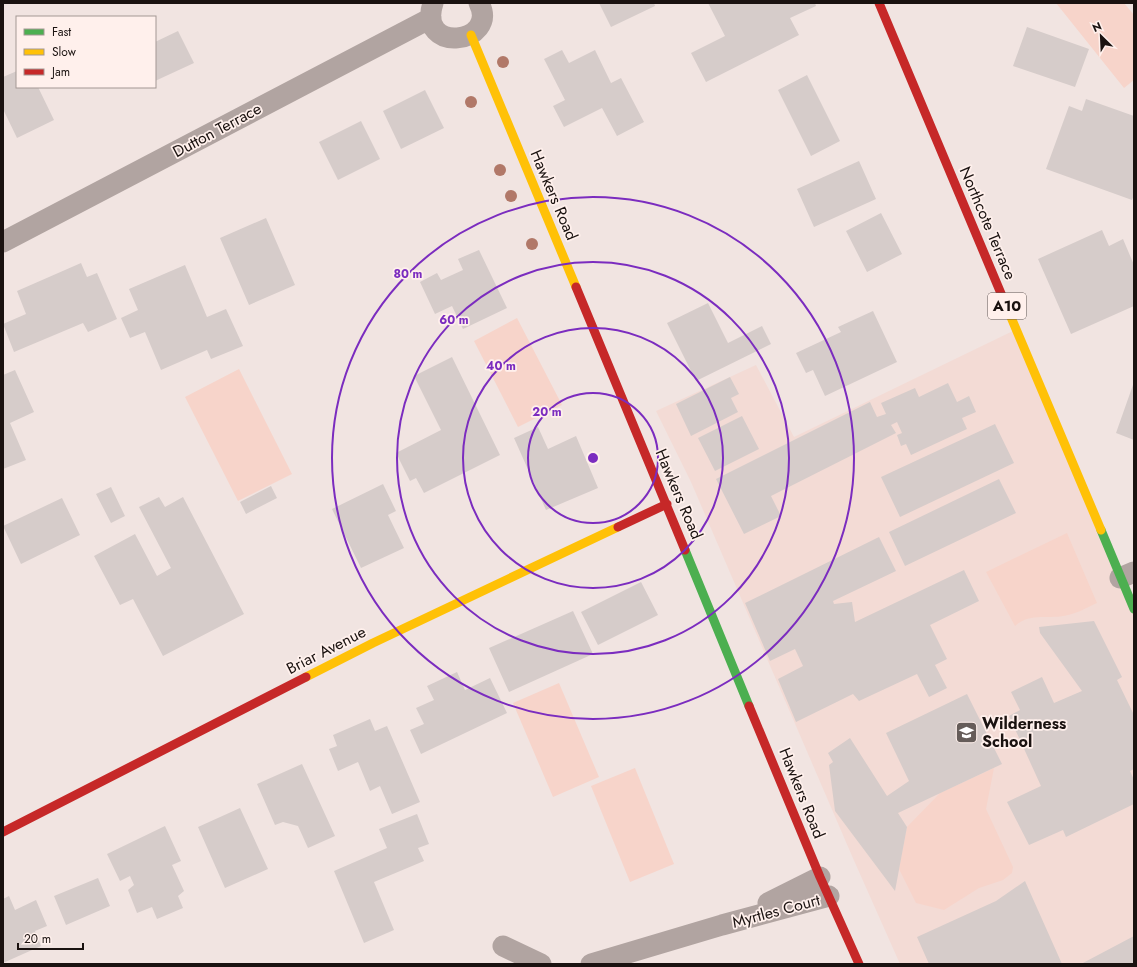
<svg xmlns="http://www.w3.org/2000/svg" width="1137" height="967" font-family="Jost,sans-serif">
<rect width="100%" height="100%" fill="#f1e4e1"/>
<!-- built -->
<path fill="#f3dbd5" d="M1017 329 1134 609V964H900L852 856 691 482 656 411 756 365 794 437Z"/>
<!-- green -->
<path fill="#f7d4ca" d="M1056 3H1124L1134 15V80L1124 88Z
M517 318 562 405 518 427 474 341Z
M239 369 292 474 238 501 185 397Z
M1067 533 1097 603C1088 607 1078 613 1068 615 1050 620 1030 612 1015 626L986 572Z
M559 683 599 777 553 797 513 703Z
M635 768 674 864 630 882 591 786Z
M994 768 986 809 1013 867 1012 873 1003 880 979 888 944 910 916 903 899 869 907 827 940 793Z"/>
<!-- building -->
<path fill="#d6ccca" d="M599 3H654L655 6 611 27Z
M708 3H815L816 6 790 18 799 35 706 82 691 53 725 36Z
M1027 27 1089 49 1075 87 1013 66Z
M178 31 194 63 155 81V42Z
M562 50 569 63 595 50 611 83 621 78 644 122 617 136 602 108 564 127 553 106 565 100 544 59Z
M17 71V87H38L54 120 17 138 3 109V77Z
M807 75 840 141 811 156 778 90Z
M425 90 444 128 401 149 383 111Z
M1086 99 1134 116V195L1132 200 1046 169 1069 106 1082 111Z
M361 121 380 159 338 180 319 142Z
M859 161 876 199 814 227 797 189Z
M881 213 902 254 867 272 846 231Z
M266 218 295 285 249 305 220 238Z
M1102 230 1109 246 1123 239 1134 265V306L1071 334 1038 259Z
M479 250 507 308 463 329 452 306 435 314 420 282 437 273 441 280 463 270 458 259Z
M81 263 87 277 97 273 117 319 88 332 83 323 14 352 3 324 26 314 17 291Z
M185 265 207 317 226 309 243 346 211 359 207 350 161 370 145 332 130 338 121 318 138 310 129 289Z
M708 303 728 343 762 326 771 344 696 381 667 323Z
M873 311 897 362 825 396 813 370 806 373 796 353 841 332 838 327Z
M452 357 500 455 424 493 416 478 410 481 396 453 441 430 414 376Z
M15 370 34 412 10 423 26 460 3 469V375Z
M730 377 739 394 731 398 738 412 691 436 676 404Z
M1134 382V440L1116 433Z
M948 383 957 402 969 396 976 412 962 418 967 429 911 455 906 444 901 446 897 435 902 433 897 422 891 425 896 433 771 496 781 516 744 534 716 479 870 402 877 417 886 414 881 403 915 388 919 397Z
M742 416 759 449 715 471 698 438Z
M995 424 1014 463 900 517 881 477Z
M538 427 548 449 576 436 598 488 546 510 514 438Z
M999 479 1016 513 905 566 889 532Z
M383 484 396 511 388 515 404 548 361 568 332 509Z
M271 486 277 498 246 514 240 502Z
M111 487 125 516 111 523 96 494Z
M159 497 165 507 183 497 244 614 163 656 133 599 120 605 94 556 135 534 157 576 171 568 139 507Z
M62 498 80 535 21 564 3 526Z
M879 537 896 571 833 601 834 604 852 602 855 622 964 570 979 601 930 625 947 659 935 665 947 688 929 697 917 674 859 701 853 694 796 722 778 679 803 666 795 649 770 661 745 603Z
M641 582 658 615 598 645 581 612Z
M573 611 593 654 509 692 489 648Z
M1094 621 1122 677 1117 680 1134 715V769L1130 771 1134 780V804L1066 837 1063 830 1029 845 1007 802 1041 786 1009 716 1020 710 1011 692 1042 677 1054 703 1082 691 1040 633 1039 627Z
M457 672 465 690 490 678 507 713 421 754 410 730 424 724 416 708 434 700 427 686Z
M967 694 1002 764 898 813 907 827 895 891 835 811 829 765 833 762 828 753 850 738 887 796 909 781 886 733Z
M370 719 375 731 387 726 420 802 392 814 380 786 370 791 358 762 338 771 329 749 337 746 333 735Z
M302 764 335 836 308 848 298 826 283 822 275 825 257 784Z
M240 808 268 869 225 888 198 827Z
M417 814 429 844 418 848 424 861 374 882 394 930 364 943 334 871 387 848 379 829Z
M165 826 181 861 172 865 184 891 178 896 183 908 157 919 152 907 137 913 128 890 134 885 130 876 120 881 107 854Z
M98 878 110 906 66 925 54 896Z
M1025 881 1062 964H929L917 937 996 901Z
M9 896 15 910 36 900 47 926 35 931 41 946 3 963V899Z
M1134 936V964H1081Z"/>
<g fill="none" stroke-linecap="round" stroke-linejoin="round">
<!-- street -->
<path stroke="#b1a4a1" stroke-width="21" d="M433 3C416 55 500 44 479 3
M3 242 431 18
M1120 578 1134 572
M768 903 820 877
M503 946 541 964
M591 964 722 925 829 896"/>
<!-- fast -->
<path stroke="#4caf50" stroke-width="9" d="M1101 530 1134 609
M685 550 749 706"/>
<!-- slow -->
<path stroke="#ffc107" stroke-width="9" d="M471 35 576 287
M1005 303 1101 530
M306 677 373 643 618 527"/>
<!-- jam -->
<path stroke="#c62828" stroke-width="9" d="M879 3 1005 303
M576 287 685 550
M618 527 667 504
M749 706 820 877 859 964
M3 832 306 677"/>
</g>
<!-- trees -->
<g fill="#b17868">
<circle cx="503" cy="62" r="6"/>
<circle cx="471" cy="102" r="6"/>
<circle cx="500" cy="170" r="6"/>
<circle cx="511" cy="196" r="6"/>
<circle cx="532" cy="244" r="6"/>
</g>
<!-- distance rings -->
<g fill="none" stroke="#7b2cbf" stroke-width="2">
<circle cx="593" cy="458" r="65"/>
<circle cx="593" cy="458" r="130"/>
<circle cx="593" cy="458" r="196"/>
<circle cx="593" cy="458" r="261"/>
</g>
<!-- icons -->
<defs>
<symbol id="school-square" viewBox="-11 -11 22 22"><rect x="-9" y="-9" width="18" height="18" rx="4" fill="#655c59" stroke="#fff0ec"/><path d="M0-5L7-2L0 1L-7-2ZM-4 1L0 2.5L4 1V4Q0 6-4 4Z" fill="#fff"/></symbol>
</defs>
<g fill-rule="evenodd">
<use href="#school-square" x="954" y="720" width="25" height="25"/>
</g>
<g text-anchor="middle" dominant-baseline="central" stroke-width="3.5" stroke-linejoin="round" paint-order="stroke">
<!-- shield labels -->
<rect fill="#fff0ec" stroke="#5f5552" stroke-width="1" x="988" y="293" width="38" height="26" rx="3"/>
<g font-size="15" font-weight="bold" fill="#1a1210">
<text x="1007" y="306">A10</text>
</g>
<!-- street labels -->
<g font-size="16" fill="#1a1210" stroke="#fff0ec">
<text transform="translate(217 130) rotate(-28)">Dutton Terrace</text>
<text transform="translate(554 195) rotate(67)">Hawkers Road</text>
<text transform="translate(988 223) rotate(67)">Northcote Terrace</text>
<text transform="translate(679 494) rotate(67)">Hawkers Road</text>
<text transform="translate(326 650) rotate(-27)">Briar Avenue</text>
<text transform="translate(802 793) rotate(68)">Hawkers Road</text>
<text transform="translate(776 911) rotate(-15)">Myrtles Court</text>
</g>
<!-- poi labels -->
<g font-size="16" font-weight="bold" fill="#1a1210" stroke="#fff0ec" text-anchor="start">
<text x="982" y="723">Wilderness<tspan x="982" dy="18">School</tspan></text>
</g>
</g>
<circle cx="593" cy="458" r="6" fill="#7b2cbf" stroke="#fff0ec" stroke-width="2"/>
<g font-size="12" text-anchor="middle" font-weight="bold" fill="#7b2cbf" stroke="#fff0ec" stroke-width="3.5" stroke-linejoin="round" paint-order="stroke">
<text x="408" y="278">80 m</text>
<text x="454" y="324">60 m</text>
<text x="501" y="370">40 m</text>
<text x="547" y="416">20 m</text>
</g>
<!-- border -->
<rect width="1137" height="967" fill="none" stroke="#1a1210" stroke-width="8"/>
<!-- legend -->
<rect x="16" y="16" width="140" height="72" fill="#fff0ec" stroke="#a39794"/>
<rect x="24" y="29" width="20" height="6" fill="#4caf50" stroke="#a39794"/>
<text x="52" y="36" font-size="12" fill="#1a1210">Fast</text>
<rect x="24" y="49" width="20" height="6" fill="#ffc107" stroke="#a39794"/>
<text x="52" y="56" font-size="12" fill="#1a1210">Slow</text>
<rect x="24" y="69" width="20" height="6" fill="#c62828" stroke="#a39794"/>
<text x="52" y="76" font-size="12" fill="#1a1210">Jam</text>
<!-- north arrow -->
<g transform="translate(1101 36) rotate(336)" stroke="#fff0ec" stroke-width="3" paint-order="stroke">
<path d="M0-3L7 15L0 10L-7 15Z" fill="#1a1210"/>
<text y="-6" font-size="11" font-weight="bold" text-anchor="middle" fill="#1a1210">N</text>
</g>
<!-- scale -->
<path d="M18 943v6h65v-6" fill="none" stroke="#1a1210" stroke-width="2"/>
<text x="24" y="943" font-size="12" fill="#1a1210" stroke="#fff0ec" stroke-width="3" paint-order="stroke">20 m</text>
</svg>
